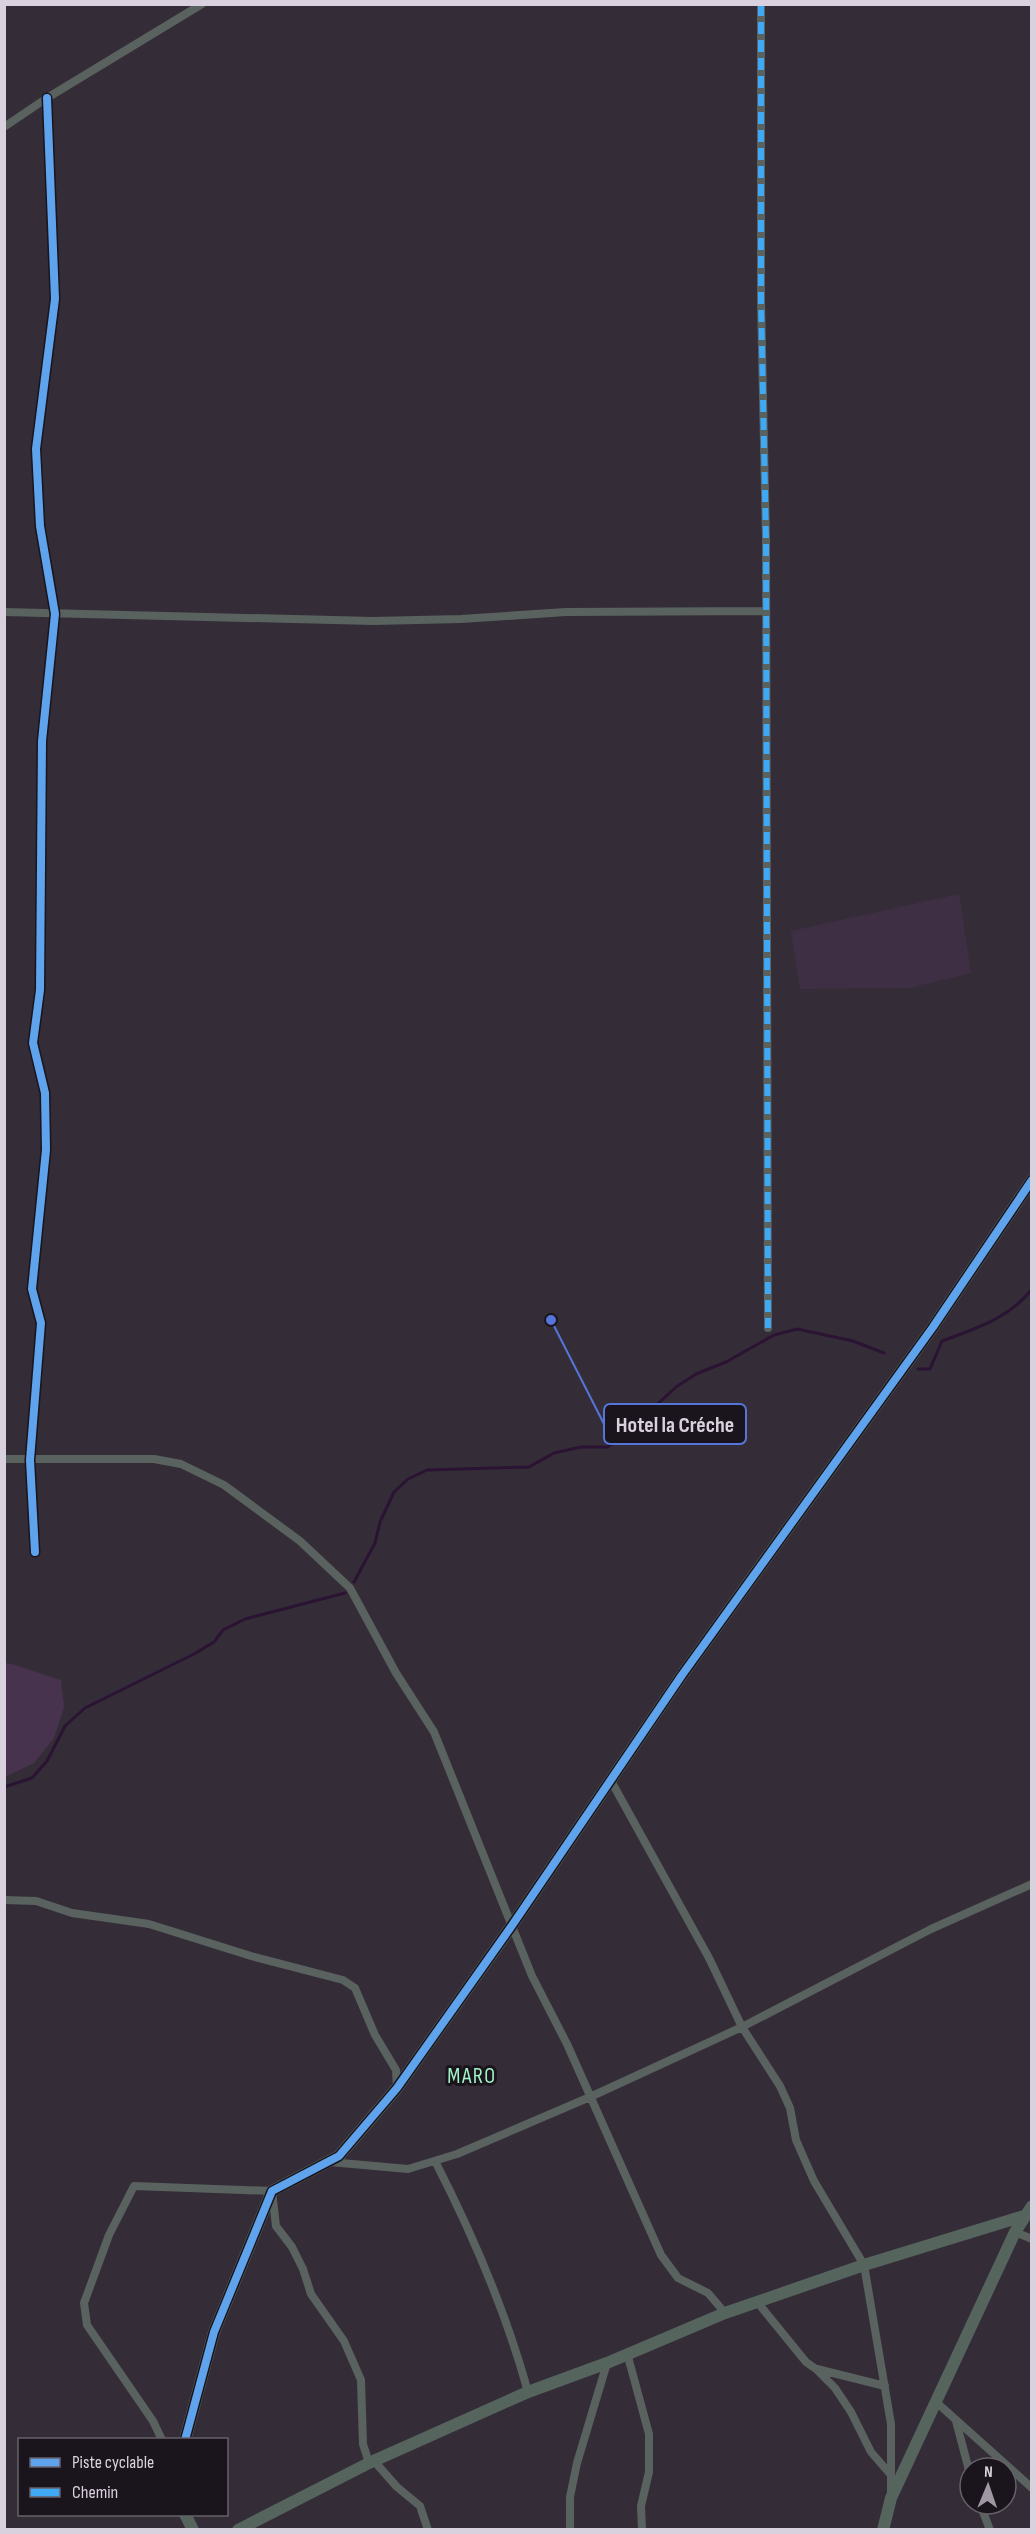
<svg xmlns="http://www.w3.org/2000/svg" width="1036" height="2534" font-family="'Sofia Sans Condensed',sans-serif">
<rect width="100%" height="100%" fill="#342d37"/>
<!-- built -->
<path fill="#3e2f45" d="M959 894 971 973 909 988 800 989 791 931Z"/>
<!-- green -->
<path fill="#48334f" d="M5 1663 12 1664 61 1680 64 1707 54 1738 34 1763 5 1777Z"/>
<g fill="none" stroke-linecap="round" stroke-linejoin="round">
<!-- stream -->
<path stroke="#2b1333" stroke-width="3" d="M918 1369H930L942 1341C975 1329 1010 1318 1032 1289
M354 1582 375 1543 380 1522 394 1492 408 1479 427 1470 529 1467 554 1453 581 1447H607L631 1435 649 1412 676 1387 696 1374 726 1362 774 1335 797 1329 853 1341 884 1353
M4 1787 32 1778 47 1761 65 1726 85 1708 194 1654 214 1642 223 1630 245 1619 345 1593"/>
<!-- street -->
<path stroke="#59625f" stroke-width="8" d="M761 4V300L766 541 768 1328
M4 127 47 98 202 4
M4 612 373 621 461 619 566 612 766 611
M4 1459H154L181 1464 224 1485 300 1541 350 1588 396 1673 434 1732 532 1976 567 2044 661 2255 678 2278 708 2293 725 2313
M35 1552 30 1460 41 1323 32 1289 46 1150 45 1093 33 1043 40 990 42 741 55 614 40 526 36 449 55 299 47 98
M610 1779 709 1958 742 2027 780 2086 790 2108 796 2140 814 2181 864 2265 891 2424V2495
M4 1900 36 1901 72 1913 149 1924 251 1956 343 1980 355 1988 375 2035 396 2070 397 2088
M435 2161C473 2235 506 2312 528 2392
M330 2162 408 2169 457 2154 590 2097 742 2027 931 1929 1032 1884
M1015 2232 1032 2239
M758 2303 806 2362 816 2369 835 2388 851 2412 871 2452 891 2475
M627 2353 649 2434V2472L641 2506 642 2530
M817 2369 885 2386
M936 2402 1032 2488
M956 2421 970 2474
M162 2440 153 2421 87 2325 84 2303 109 2235 134 2186 272 2191 276 2226 292 2247 303 2269 311 2294 344 2341 361 2380 363 2444 369 2463
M374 2461 397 2487 420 2506 428 2530
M980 2504 990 2530
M570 2530V2497L577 2463 607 2363"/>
<!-- secondary -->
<path stroke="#56645e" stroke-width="12" d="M185 2440 214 2332 272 2191 339 2156 397 2088 513 1924 682 1675 933 1327 1032 1180
M185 2514 193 2530
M238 2530 369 2463 528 2392 607 2363 725 2313 864 2265 1024 2216
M883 2530 891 2498 1015 2232 1032 2206"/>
<!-- quiet -->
<path stroke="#3fa9f5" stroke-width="6" stroke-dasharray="12 6" stroke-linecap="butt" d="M761 4V300L766 541 768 1328"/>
<defs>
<path id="cycleway" d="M35 1552 30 1460 41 1323 32 1289 46 1150 45 1093 33 1043 40 990 42 741 55 614 40 526 36 449 55 299 47 98
M185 2440 214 2332 272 2191 339 2156 397 2088 513 1924 682 1675 933 1327 1032 1180"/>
</defs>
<!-- cycleway casing -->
<use href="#cycleway" stroke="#1a141c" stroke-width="11"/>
<!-- cycleway -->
<use href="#cycleway" stroke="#60a3ed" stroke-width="8"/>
</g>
<g text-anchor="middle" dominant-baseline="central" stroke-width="6" stroke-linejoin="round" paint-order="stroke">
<!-- neighbourhood labels -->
<g font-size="22" letter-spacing="1.5" fill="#a2f3c7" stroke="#1a141c">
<text x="472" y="2076">MARO</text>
</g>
</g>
<!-- callouts -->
<path fill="none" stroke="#5575da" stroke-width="2" d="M551 1320L604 1424"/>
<circle fill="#5575da" stroke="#1a141c" stroke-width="2" cx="551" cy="1320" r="6"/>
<rect fill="#1a141c" stroke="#5575da" stroke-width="2" x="604" y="1404" width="142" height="40" rx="6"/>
<g font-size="22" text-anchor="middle" font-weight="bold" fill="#d9d1dd">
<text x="675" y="1432">Hotel la Créche</text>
</g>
<!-- border -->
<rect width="1036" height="2534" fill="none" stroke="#d9d1dd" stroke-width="12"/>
<!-- legend -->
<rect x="18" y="2438" width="210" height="78" fill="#1a141c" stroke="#666069" stroke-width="1.5"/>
<rect x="30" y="2458" width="30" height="9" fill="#60a3ed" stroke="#666069" stroke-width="1.5"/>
<text x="72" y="2468" font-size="18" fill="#d9d1dd">Piste cyclable</text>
<rect x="30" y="2488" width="30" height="9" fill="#3fa9f5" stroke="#666069" stroke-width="1.5"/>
<text x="72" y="2498" font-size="18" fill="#d9d1dd">Chemin</text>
<!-- north arrow -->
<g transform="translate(988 2486) rotate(2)"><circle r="28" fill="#1a141c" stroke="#666069" stroke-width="1.5"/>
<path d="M0-4.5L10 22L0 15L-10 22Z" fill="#9f98a3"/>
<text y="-9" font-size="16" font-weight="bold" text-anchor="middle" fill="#d9d1dd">N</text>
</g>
</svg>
